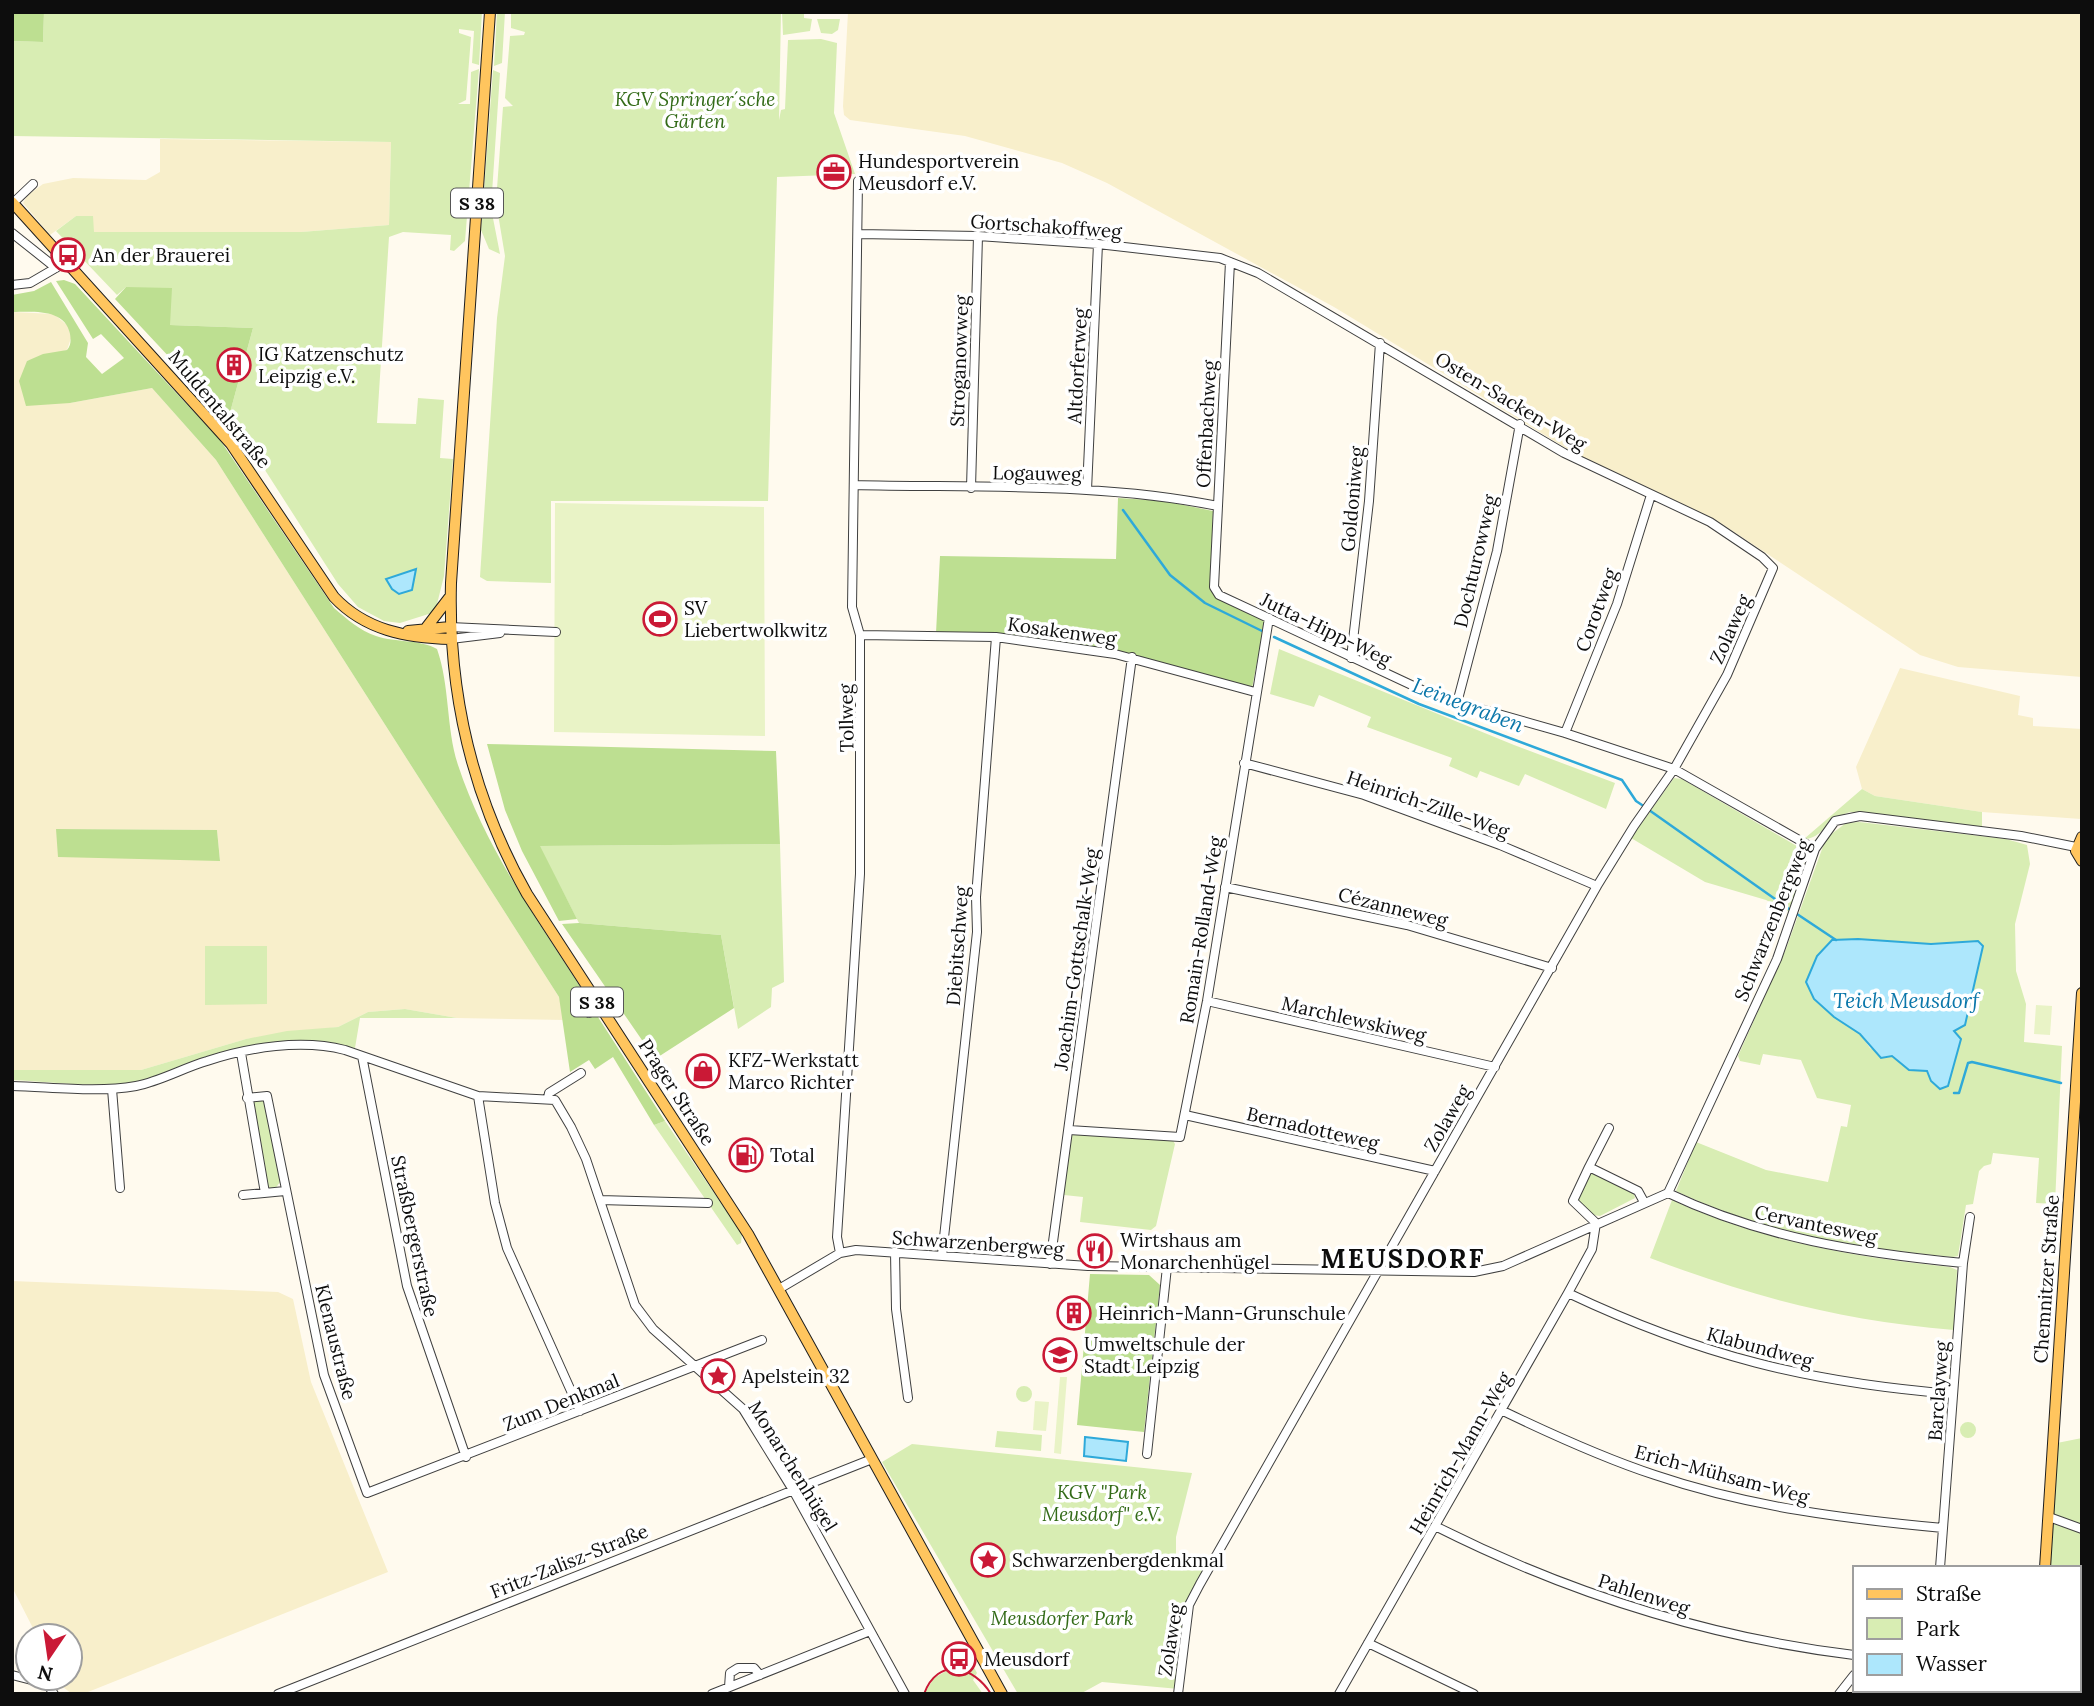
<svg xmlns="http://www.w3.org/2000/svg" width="2094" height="1706" font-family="Lora,serif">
<rect width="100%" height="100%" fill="#fffaee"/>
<!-- farmland -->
<path fill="#f8efcb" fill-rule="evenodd" d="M848 12H2082V677L1958 667 1920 655 1719 522 1579 456 1334 307 1107 183 1062 163 965 136 850 120 844 115 843 106Z
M160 139 391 142 389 225 301 232H93V217L76 216 50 235 23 203 28 195 43 184 73 178 146 180 160 172Z
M12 312 54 314 68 326 71 338 67 350 27 361 70 403 152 388 216 460 559 997 565 1020 457 1018 405 1009 368 1012 338 1027 246 1039 141 1070H12ZM56 829 217 830 220 860Z
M1900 668 2020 696 2018 715 2033 718V726L2082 729 2081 819 1982 812 1875 796 1862 789 1856 767Z
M12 1281 278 1292 293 1299 311 1382 388 1572 83 1694H72L63 1687 58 1678H70V1636H37L12 1587Z"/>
<!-- green -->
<path fill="#d8edb3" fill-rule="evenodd" d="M44 12H482L479 65 472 63 474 31 459 29V33L471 37 466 100 458 104H470L471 72 479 69 465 241 454 251 450 250 451 235 403 232 389 237 377 423 416 424 418 398 444 400 440 458 453 459 444 576 435 612 400 623 384 621 358 607 338 584 256 456 228 420 253 328 170 325 126 287 117 295 56 231 76 216H93L94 232H301L389 225 391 142 12 136V41L43 42Z
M497 12H505L502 63 494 66Z
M511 12H781L779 120 781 110 785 109 788 40 821 39 837 43 834 113 855 174 777 177 768 501H551V583L487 581 480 577 497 318 505 256 496 202 503 107 513 106 505 98 510 36 524 35 525 32 511 28Z
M782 12H804V18L812 19 810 31 783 35Z
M817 19H840L838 30 832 34 821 33Z
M493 70 500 73 491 208 500 254 489 249 481 230Z
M1279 649 1514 745 1615 783 1606 809 1525 774 1519 786 1480 771 1477 778 1449 766 1452 758 1367 727 1371 717 1319 695 1314 707 1270 694Z
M1674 778 1682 779 1807 852 1791 913 1766 900 1705 882 1631 838Z
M1862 789 1875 796 1982 812V827L1850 812C1829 818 1820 840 1804 839Z
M1859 822 2006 839 2027 845 2030 864 2015 924 2016 971 2026 1004 2024 1042 2062 1046 2055 1204 2036 1203 2039 1158 1993 1153 1991 1164 1984 1166 1979 1171 1973 1204 1966 1205 1958 1256 1953 1257C1857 1248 1764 1233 1676 1191L1696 1142 1766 1170 1828 1182 1841 1126 1847 1127 1851 1105 1817 1098 1801 1060 1763 1054 1760 1065 1740 1061 1738 1056 1786 949 1826 838 1846 823ZM1858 939 1931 944 1979 941 1983 946 1965 1025 1954 1031 1961 1039 1948 1086 1927 1071 1909 1070 1892 1055 1887 1057 1870 1048 1860 1034 1845 1022 1834 1017 1806 982 1817 956 1833 940Z
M780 844 784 982 772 988 771 1007 738 1029 721 935 579 923 539 846Z
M205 946H267V1004L205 1005Z
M405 1009 457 1018H360L355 1048C300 1037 244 1044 191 1062 174 1068 159 1078 141 1081 100 1089 54 1082 12 1080V1070H141L246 1039 287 1031 338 1027 368 1012Z
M265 1098 280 1182 275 1189 267 1187 251 1100Z
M665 1121 742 1234 741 1243 737 1245 654 1125Z
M1077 1133 1172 1139 1175 1144 1156 1226 1151 1230 1080 1222 1083 1197 1064 1195 1071 1136Z
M1591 1171 1633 1190 1635 1198 1600 1216 1593 1215 1578 1200Z
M1672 1200C1761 1241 1853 1257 1950 1267L1957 1270 1954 1330C1840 1320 1756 1298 1650 1258Z
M1016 1394a8 8 0 1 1 16 0a8 8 0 1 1-16 0Z
M1960 1430a8 8 0 1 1 16 0a8 8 0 1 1-16 0Z
M997 1431 1042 1435 1041 1451 995 1447Z
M2082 1438V1694H2044V1690H2078V1568H2050L2057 1443Z
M912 1444 1192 1473 1176 1537V1556L1212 1561 1189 1605 1179 1689 1102 1682 1080 1694H1018L882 1462Z
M966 1660 971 1662 977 1673 973 1680 983 1694H924L934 1678Z
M1966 1690H2025V1694H1966Z"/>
<!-- forest -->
<path fill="#bddf91" d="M12 12H44L43 42 12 41Z
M64 280 75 284 220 440 334 608C347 619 360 631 376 636 397 643 419 639 437 649 450 686 446 728 458 765 487 853 543 927 591 1004L590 1015 596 1014 665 1121 654 1125 613 1057 595 1069 589 1060 570 1072 559 997 216 460 152 388 70 403 26 406 19 381 27 361 43 354 67 350C71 345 71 341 70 334 65 308 32 312 12 312V295L34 291 51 282 88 343 86 357 102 374 124 358 101 334 93 339 56 281Z
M126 287 172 288 170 325 253 328 228 420 115 299Z
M1118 498 1164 501 1213 511 1210 588 1214 595 1265 621 1252 688 1131 655 936 633 940 556 1116 559Z
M487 744 776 751 780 844 540 846 577 919 559 921 522 851 505 810Z
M56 829 217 830 220 861 58 857Z
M579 923 721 935 734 1008 655 1059 562 924Z
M1090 1274 1149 1275 1160 1285 1144 1432 1077 1425Z"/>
<!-- pitch -->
<path fill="#e9f3c6" d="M555 503 764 507 765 736 554 732Z
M2036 1005 2052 1006 2050 1035 2034 1034Z
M1060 1377H1067L1061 1454 1054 1453Z
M1035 1401 1049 1402 1046 1431 1033 1430Z"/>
<!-- water -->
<path fill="#ade7fc" stroke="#2ea9d9" stroke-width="2" d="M416 569 412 590 399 594 392 589 386 579Z
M1858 939 1931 944 1978 941 1983 946 1965 1025 1954 1031 1961 1039 1948 1086 1940 1089 1931 1081 1927 1071 1909 1070 1892 1056 1881 1058 1860 1034 1834 1017 1814 999 1806 982 1817 956 1832 940Z
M1085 1437 1128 1442 1126 1461 1084 1456Z"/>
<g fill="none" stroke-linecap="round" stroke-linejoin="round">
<!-- stream -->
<path stroke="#2ea9d9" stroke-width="2.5" d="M1123 510 1170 575 1205 603 1262 631
M1274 637 1419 704 1622 780 1636 801 1645 807
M1649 810 1792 911
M1797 914 1836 940
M1954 1093H1959L1968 1063 1972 1062 2061 1083"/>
<defs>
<path id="minor" d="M13 203 33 184
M12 233 56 268
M858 234 978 236 1098 244 1220 258 1258 273 1564 453 1710 522 1762 557 1773 568 1727 675 1674 769 1634 826 1597 886 1200 1584 1189 1605 1178 1694
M1230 262 1214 587 1219 595 1435 696 1565 733 1674 769 1815 849
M12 285 30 283 66 262
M854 485C975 488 1099 482 1218 506
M971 488 978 236
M1087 490 1098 244
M450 627 556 632
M860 635 996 637 1115 654 1255 692
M451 639 500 633
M1351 658 1369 501 1380 343
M1457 703 1497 551 1520 424
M1565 733 1617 604 1651 495
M1244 763 1364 795 1500 845 1597 886
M1225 887 1407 925 1552 968
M1207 1001 1495 1067
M589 1013 600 1006
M241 1053 265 1193
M362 1056 407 1286 466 1457
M12 1086C52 1087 97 1093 136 1086 161 1081 183 1068 207 1061 249 1047 302 1039 345 1050L478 1096 555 1100 571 1127 586 1159 635 1305 653 1329 743 1409 793 1490 905 1694
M112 1089 120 1188
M478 1096 495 1203 507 1248 580 1411
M247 1098 267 1096 324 1375 367 1493 762 1340
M548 1098 549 1093 581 1073
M1185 1115 1435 1171
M1069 1130 1180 1137 1207 1001 1269 618
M1589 1167 1609 1128
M1668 1193C1762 1238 1860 1253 1963 1263
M243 1195 285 1191
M600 1200 708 1203
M1596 1223 1573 1201 1589 1167 1638 1191 1644 1202
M895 1252 896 1309 908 1398
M840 1253 837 1237 860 874V635L852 607 858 181
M942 1256 977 932 976 897 996 637
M1050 1264 1132 657
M779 1289 840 1253 856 1250 1088 1266 1474 1272 1503 1266 1668 1193 1777 959 1815 849 1835 821 1860 816 2021 836 2076 847
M1568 1293C1701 1356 1807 1382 1953 1394
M1503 1411C1553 1435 1603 1458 1655 1475 1749 1507 1846 1519 1943 1528
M1147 1454 1167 1267
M2049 1517 2082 1529
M1435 1526C1568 1593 1706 1637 1854 1655
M1940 1568 1963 1263 1970 1217
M1368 1643 1474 1694
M12 1675 47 1684 54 1694
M729 1687 730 1673 738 1668H754L760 1675
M278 1694 872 1459
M712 1694 870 1631
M1339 1694 1568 1293 1592 1249 1596 1223
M1839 1694 1854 1675
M1930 1694 1931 1690"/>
<path id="major" d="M490 12 451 583C448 694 472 797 527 894L748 1234 1002 1694
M12 202 231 444 334 597C365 630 406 638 451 639
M426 628 449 598
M408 631 450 627
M2082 837 2076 851 2082 861
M2045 1568 2082 993
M2038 1694V1690"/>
</defs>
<!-- minor casing -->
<use href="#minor" stroke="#404040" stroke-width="10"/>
<!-- major casing -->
<use href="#major" stroke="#1e1e1e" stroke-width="12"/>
<!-- minor -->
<use href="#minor" stroke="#fff" stroke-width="8"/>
<!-- major -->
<use href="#major" stroke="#ffc55e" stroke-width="10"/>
<!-- tram -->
<path stroke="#ca1936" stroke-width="2" d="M924 1694C938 1656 974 1666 991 1694"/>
</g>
<!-- icons -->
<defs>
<symbol id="office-ring" viewBox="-11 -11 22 22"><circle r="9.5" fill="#fff" stroke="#ca1936" stroke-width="1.5"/><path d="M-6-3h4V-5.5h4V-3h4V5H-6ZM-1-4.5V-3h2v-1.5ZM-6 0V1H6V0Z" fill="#ca1936"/></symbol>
<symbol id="bus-ring" viewBox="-11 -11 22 22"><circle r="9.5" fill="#fff" stroke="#ca1936" stroke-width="1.5"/><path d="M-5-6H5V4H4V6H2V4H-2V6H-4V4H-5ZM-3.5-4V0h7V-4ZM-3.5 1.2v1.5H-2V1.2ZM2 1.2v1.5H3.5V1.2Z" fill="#ca1936"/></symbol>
<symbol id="building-ring" viewBox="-11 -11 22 22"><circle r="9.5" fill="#fff" stroke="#ca1936" stroke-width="1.5"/><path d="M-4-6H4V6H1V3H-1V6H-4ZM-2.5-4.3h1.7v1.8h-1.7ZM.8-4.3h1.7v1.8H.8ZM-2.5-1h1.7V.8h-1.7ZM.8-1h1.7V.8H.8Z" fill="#ca1936"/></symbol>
<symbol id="stadium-ring" viewBox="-11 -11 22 22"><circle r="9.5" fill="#fff" stroke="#ca1936" stroke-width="1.5"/><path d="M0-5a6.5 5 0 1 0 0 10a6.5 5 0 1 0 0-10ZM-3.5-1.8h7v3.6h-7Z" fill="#ca1936"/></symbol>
<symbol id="shop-ring" viewBox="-11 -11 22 22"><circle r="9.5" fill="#fff" stroke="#ca1936" stroke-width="1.5"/><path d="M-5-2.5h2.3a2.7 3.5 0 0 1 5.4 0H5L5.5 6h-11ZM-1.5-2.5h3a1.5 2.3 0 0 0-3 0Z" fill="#ca1936"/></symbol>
<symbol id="fuel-ring" viewBox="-11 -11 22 22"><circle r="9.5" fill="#fff" stroke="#ca1936" stroke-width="1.5"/><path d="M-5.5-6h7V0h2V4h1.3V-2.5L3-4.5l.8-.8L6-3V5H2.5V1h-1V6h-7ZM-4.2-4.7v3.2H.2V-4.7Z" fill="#ca1936"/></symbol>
<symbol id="restaurant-ring" viewBox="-11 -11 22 22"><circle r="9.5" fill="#fff" stroke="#ca1936" stroke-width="1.5"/><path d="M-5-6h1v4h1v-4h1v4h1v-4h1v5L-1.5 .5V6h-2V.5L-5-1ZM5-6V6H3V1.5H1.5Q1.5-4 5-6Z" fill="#ca1936"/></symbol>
<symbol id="school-ring" viewBox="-11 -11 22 22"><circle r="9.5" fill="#fff" stroke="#ca1936" stroke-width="1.5"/><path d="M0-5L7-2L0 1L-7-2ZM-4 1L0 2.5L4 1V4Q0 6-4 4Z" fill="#ca1936"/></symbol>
<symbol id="sight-ring" viewBox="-11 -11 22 22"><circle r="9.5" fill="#fff" stroke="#ca1936" stroke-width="1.5"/><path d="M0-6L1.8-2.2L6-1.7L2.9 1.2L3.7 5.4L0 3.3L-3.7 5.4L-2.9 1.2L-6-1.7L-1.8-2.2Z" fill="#ca1936"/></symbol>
</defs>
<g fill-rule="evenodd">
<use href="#office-ring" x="815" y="153" width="38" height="38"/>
<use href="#bus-ring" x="49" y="236" width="38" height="38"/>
<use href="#building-ring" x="215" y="346" width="38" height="38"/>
<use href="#stadium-ring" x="641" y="600" width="38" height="38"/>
<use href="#shop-ring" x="684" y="1052" width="38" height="38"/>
<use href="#fuel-ring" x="727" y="1136" width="38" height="38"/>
<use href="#restaurant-ring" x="1076" y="1232" width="38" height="38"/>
<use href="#building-ring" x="1055" y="1294" width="38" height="38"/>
<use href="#school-ring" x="1041" y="1336" width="38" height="38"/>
<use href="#sight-ring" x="699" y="1357" width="38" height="38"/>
<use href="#sight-ring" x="969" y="1541" width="38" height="38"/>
<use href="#bus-ring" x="940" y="1640" width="38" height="38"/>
</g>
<g text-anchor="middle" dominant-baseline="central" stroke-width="7" stroke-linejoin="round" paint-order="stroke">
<!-- shield labels -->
<g fill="#fff" stroke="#565656" stroke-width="2">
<rect x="451" y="188.5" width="52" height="29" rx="5"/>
<rect x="571" y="987.5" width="52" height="29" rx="5"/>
</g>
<g font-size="18" font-weight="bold" fill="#0d0d0d">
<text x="477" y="203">S 38</text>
<text x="597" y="1002">S 38</text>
</g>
<!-- park labels -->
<g font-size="19" font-style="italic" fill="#336b18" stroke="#fff">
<text x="695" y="99">KGV Springer´sche<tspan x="695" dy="22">Gärten</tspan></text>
<text x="1102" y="1492">KGV "Park<tspan x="1102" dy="22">Meusdorf" e.V.</tspan></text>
<text x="1062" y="1618">Meusdorfer Park</text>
</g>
<!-- poi labels -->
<g font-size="19" fill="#0d0d0d" stroke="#fff" text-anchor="start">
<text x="858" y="161">Hundesportverein<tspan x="858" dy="22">Meusdorf e.V.</tspan></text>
<text x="92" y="255">An der Brauerei</text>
<text x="258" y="354">IG Katzenschutz<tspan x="258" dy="22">Leipzig e.V.</tspan></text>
<text x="684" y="608">SV<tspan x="684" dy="22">Liebertwolkwitz</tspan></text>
<text x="728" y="1060">KFZ-Werkstatt<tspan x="728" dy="22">Marco Richter</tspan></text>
<text x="770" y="1155">Total</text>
<text x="1120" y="1240">Wirtshaus am<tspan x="1120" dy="22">Monarchenhügel</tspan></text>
<text x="1098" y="1313">Heinrich-Mann-Grunschule</text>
<text x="1084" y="1344">Umweltschule der<tspan x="1084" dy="22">Stadt Leipzig</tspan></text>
<text x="742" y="1376">Apelstein 32</text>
<text x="1012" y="1560">Schwarzenbergdenkmal</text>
<text x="984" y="1659">Meusdorf</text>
</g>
<!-- street labels -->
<g font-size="19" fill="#0d0d0d" stroke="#fff">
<text transform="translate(1046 226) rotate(4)">Gortschakoffweg</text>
<text transform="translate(959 361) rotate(-88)">Stroganowweg</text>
<text transform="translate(1077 366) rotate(-87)">Altdorferweg</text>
<text transform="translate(1511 401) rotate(31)">Osten-Sacken-Weg</text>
<text transform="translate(220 409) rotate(50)">Muldentalstraße</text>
<text transform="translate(1206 424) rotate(-87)">Offenbachweg</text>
<text transform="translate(1037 473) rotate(1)">Logauweg</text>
<text transform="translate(1352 499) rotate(-85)">Goldoniweg</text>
<text transform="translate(1475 561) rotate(-77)">Dochturowweg</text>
<text transform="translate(1596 610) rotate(-70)">Corotweg</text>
<text transform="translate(1326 629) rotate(26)">Jutta-Hipp-Weg</text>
<text transform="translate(1730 629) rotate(-66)">Zolaweg</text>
<text transform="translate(1062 631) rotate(8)">Kosakenweg</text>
<text transform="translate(846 718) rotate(-91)">Tollweg</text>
<text transform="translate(1428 804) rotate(19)">Heinrich-Zille-Weg</text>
<text transform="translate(1393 907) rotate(14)">Cézanneweg</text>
<text transform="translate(1772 920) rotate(-68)">Schwarzenbergweg</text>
<text transform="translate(1201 930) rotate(-81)">Romain-Rolland-Weg</text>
<text transform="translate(957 946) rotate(-86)">Diebitschweg</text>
<text transform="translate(1076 959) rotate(-82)">Joachim-Gottschalk-Weg</text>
<text transform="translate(1354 1019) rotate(13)">Marchlewskiweg</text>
<text transform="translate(677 1092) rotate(57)">Prager Straße</text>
<text transform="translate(1447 1118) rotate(-60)">Zolaweg</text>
<text transform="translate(1313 1128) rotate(13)">Bernadotteweg</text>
<text transform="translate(1816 1224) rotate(12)">Cervantesweg</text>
<text transform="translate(415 1236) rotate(78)">Straßbergerstraße</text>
<text transform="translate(978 1243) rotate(4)">Schwarzenbergweg</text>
<text transform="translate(2046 1279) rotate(-86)">Chemnitzer Straße</text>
<text transform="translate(336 1342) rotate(76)">Klenaustraße</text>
<text transform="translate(1760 1347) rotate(15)">Klabundweg</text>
<text transform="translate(1938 1391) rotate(-86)">Barclayweg</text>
<text transform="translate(561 1402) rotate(-22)">Zum Denkmal</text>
<text transform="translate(1460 1453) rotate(-60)">Heinrich-Mann-Weg</text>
<text transform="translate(793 1466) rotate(58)">Monarchenhügel</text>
<text transform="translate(1722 1474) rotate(15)">Erich-Mühsam-Weg</text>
<text transform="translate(569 1561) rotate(-22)">Fritz-Zalisz-Straße</text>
<text transform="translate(1644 1594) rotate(18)">Pahlenweg</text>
<text transform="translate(1170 1640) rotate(-81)">Zolaweg</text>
</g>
<!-- water labels -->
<g font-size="21" font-style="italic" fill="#0b77aa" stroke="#fff">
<text transform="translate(1468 705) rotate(21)">Leinegraben</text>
<text x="1906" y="1000">Teich Meusdorf</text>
</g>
<!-- district labels -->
<g font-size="26" font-weight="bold" letter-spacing="2" fill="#0d0d0d" stroke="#fff">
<text x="1403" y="1258">MEUSDORF</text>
</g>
</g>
<!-- border -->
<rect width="2094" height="1706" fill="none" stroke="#0d0d0d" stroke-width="28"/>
<!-- legend -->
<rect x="1853" y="1566" width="228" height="126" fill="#ffffff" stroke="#9e9e9e" stroke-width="2"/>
<rect x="1867" y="1589" width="35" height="10" fill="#ffc55e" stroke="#9e9e9e" stroke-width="2"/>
<text x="1916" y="1601" font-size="21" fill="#0d0d0d">Straße</text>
<rect x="1867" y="1618" width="35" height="21" fill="#d8edb3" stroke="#9e9e9e" stroke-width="2"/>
<text x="1916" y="1636" font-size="21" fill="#0d0d0d">Park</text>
<rect x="1867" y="1654" width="35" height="21" fill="#ade7fc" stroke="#9e9e9e" stroke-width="2"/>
<text x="1916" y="1671" font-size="21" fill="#0d0d0d">Wasser</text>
<!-- north arrow -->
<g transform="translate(49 1657) rotate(193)"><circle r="33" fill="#ffffff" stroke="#9e9e9e" stroke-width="2"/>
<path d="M0-5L12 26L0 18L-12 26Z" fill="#ca1936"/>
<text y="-10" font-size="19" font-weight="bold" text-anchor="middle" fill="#0d0d0d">N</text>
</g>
</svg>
